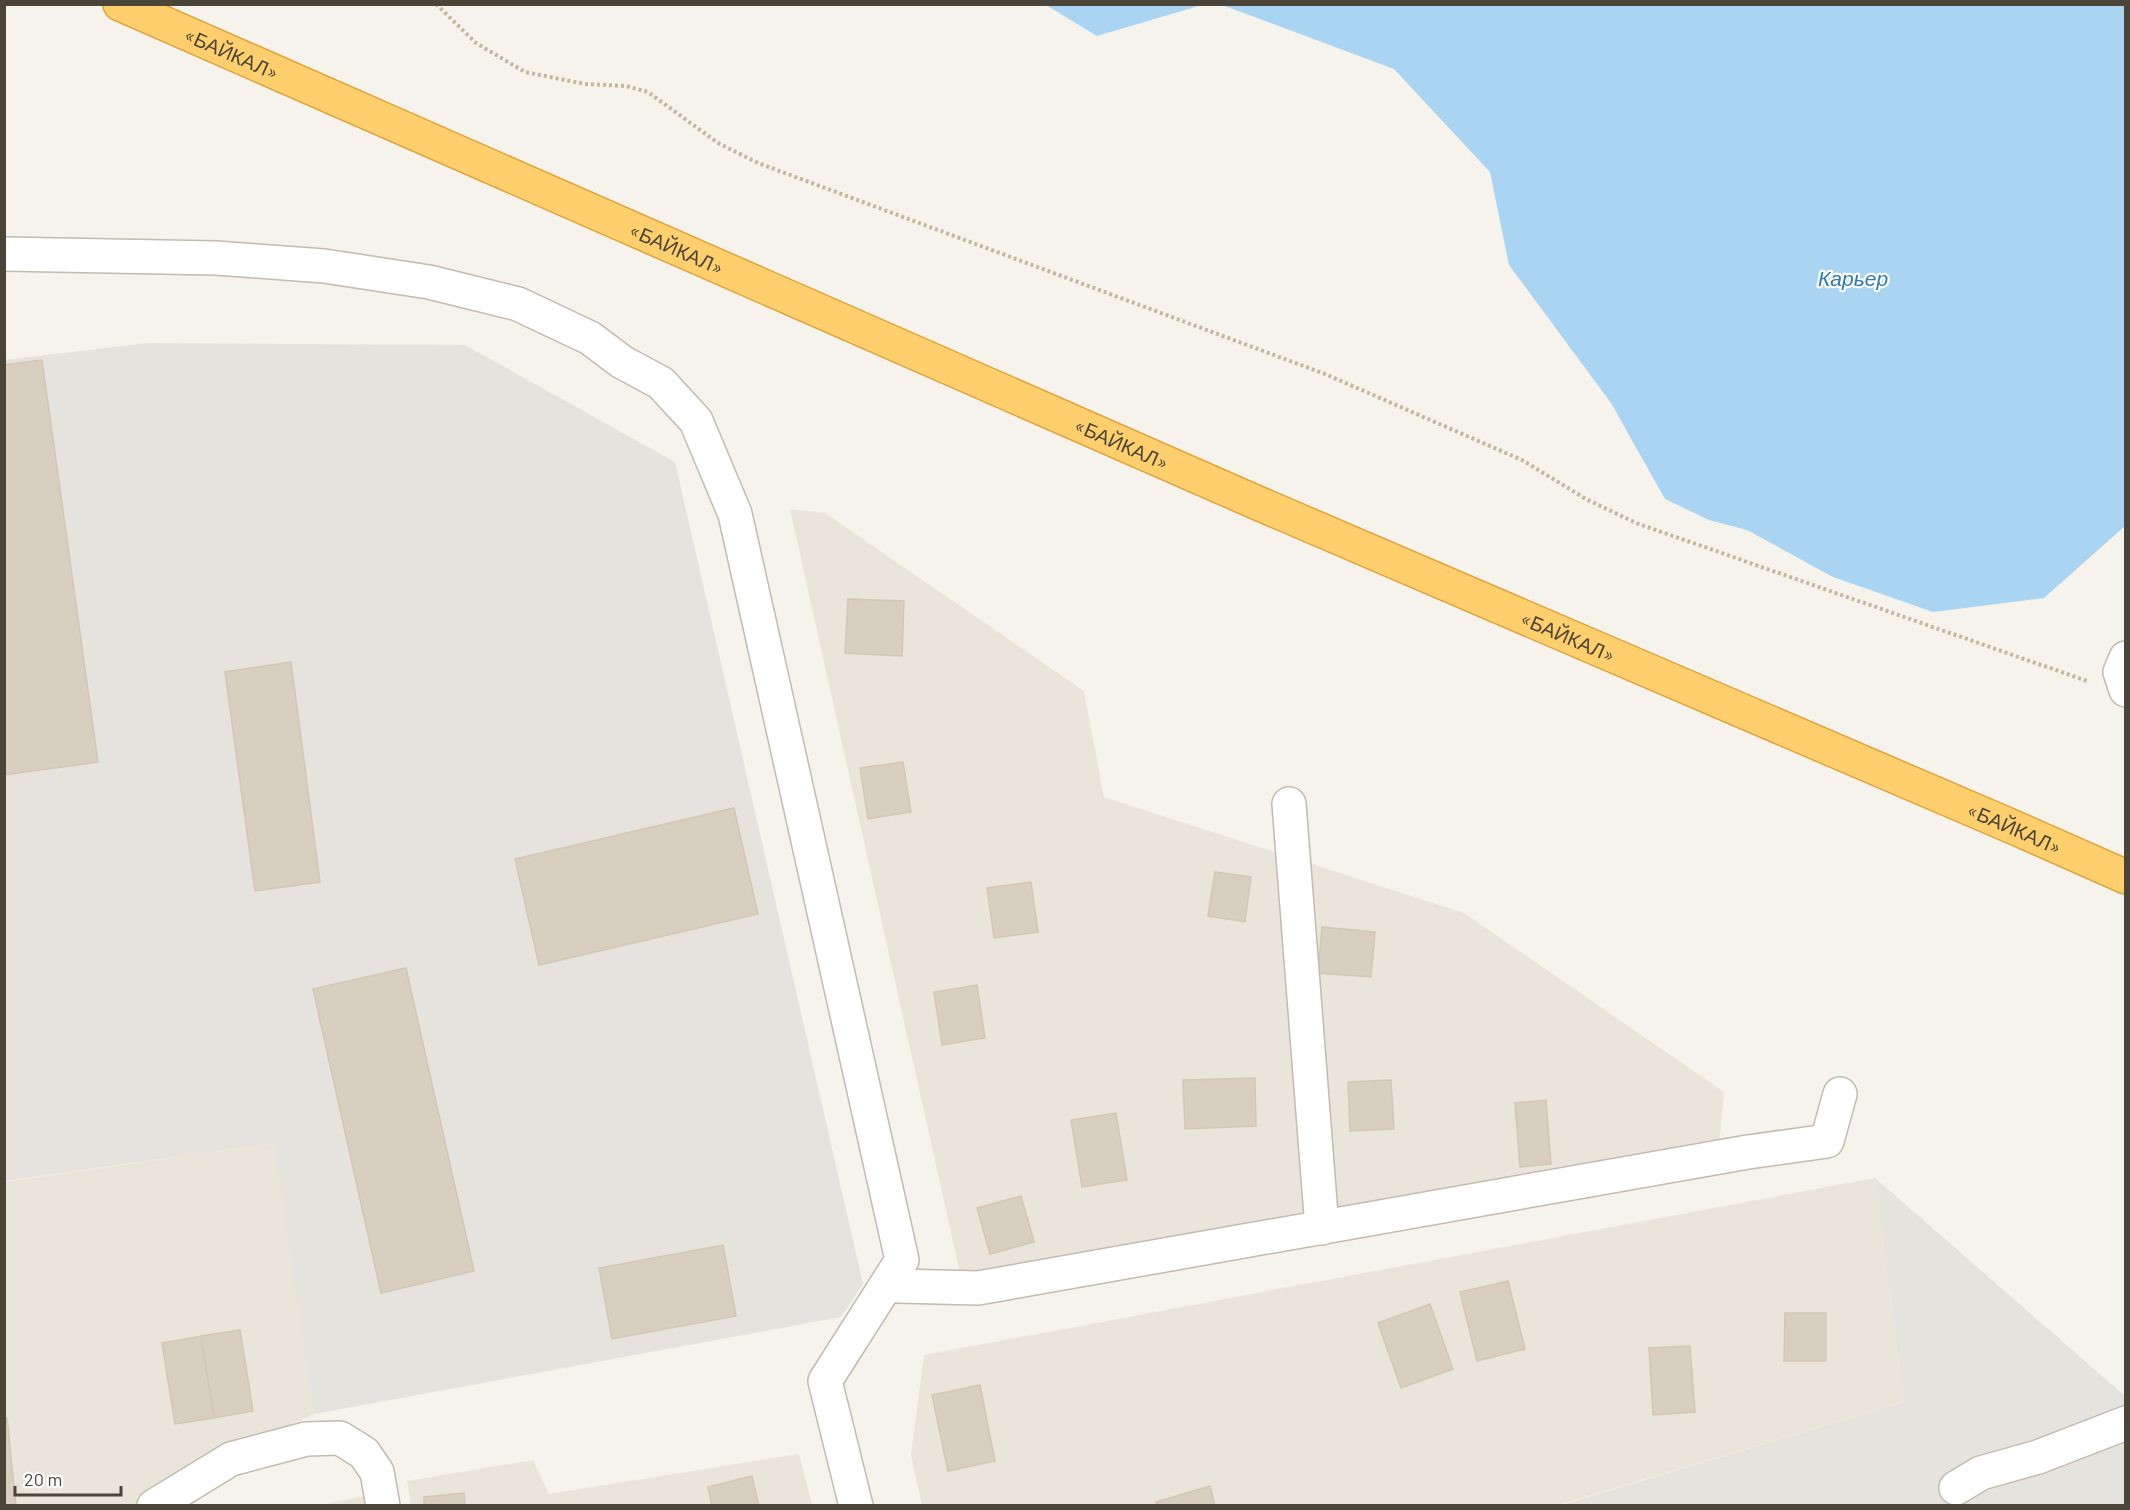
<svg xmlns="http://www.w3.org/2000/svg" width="2130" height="1510" font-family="Barlow,sans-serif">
<rect width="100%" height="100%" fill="#f6f3ec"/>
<!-- residential -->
<path fill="#eae5da" d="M790 509 825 513 1084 691 1104 797 1464 913 1724 1092 1718 1158 961 1278Z
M276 1143 314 1414 218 1458 143 1505H5L4 1182Z
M1875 1178 1904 1402 1558 1505H922L911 1455 924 1355Z
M799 1454 812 1505H411L407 1481 533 1460 549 1494Z
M365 1496 366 1505 315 1506Z"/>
<!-- industrial -->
<path fill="#e6e2dd" d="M148 343 465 345 675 462 863 1284 841 1317 314 1414 275 1143 5 1181 4 360Z
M1875 1178 2125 1396V1505L1558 1506 1904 1402Z"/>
<!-- water -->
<path fill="#a9d4f2" d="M1046 5H1202L1097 36Z
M1222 5H2125V526L2044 598 1933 612 1833 577 1747 530 1709 520 1665 499 1611 403 1509 265 1490 172 1394 69Z"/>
<!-- building -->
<path fill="#d8cfc1" stroke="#d3c7b4" stroke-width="1.5" d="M42 360 98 762 4 775V365Z
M848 599 904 601 902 656 845 653Z
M291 662 320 882 255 891 225 672Z
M903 762 911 812 868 819 860 768Z
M734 808 758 914 539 965 515 859Z
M1215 872 1251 877 1245 922 1208 916Z
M1031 882 1038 932 994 938 987 888Z
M1322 927 1375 932 1371 977 1318 973Z
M406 968 474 1271 381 1293 313 989Z
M977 985 985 1038 942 1045 934 992Z
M1255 1078 1256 1126 1185 1129 1183 1080Z
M1391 1080 1394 1129 1350 1131 1348 1082Z
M1546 1100 1551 1164 1520 1167 1515 1103Z
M1116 1113 1127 1180 1082 1187 1071 1120Z
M1021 1196 1034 1242 990 1254 977 1208Z
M723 1245 736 1316 612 1339 599 1268Z
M1508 1281 1525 1349 1477 1361 1460 1292Z
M1430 1304 1453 1369 1401 1388 1378 1323Z
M1785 1313H1826V1361H1784Z
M240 1330 253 1411 214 1418 201 1336Z
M201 1336 214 1418 175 1424 162 1343Z
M1690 1346 1695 1412 1653 1415 1649 1348Z
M980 1385 995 1461 948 1471 932 1395Z
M7 1418 16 1506H4V1419Z
M752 1476 759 1506H712L708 1487Z
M1210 1486 1215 1506H1157L1156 1502Z
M464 1493 465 1506H424V1497Z"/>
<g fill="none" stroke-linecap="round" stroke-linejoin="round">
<defs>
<path id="minor" d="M4 254 216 258 324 266 429 282 518 304 590 338 622 362 661 383 696 421 735 514 902 1260 825 1381 856 1506
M2126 658 2120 672 2126 690
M1289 804 1322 1228
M888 1283 898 1286 978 1288 1748 1152 1827 1141 1840 1094
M1956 1488 1981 1473 2038 1457 2126 1423
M154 1506 231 1459 306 1439 340 1438 364 1453 377 1472 383 1506"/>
<g id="highway">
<path id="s1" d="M120 4 1260 504 2020 830 2126 877"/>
</g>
</defs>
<!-- minor casing -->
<use href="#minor" stroke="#c2bbae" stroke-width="36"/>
<!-- highway casing -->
<use href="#highway" stroke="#e0a43c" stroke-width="36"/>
<!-- path -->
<path stroke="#c4b79f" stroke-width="4" stroke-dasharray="3 3" stroke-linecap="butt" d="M436 4 476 43 525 72 585 84 626 86 648 92 718 143 758 163 1325 374 1522 460 1586 499 1636 523 2087 681"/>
<!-- minor -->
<use href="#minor" stroke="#fff" stroke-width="33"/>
<!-- highway -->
<use href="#highway" stroke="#ffcf6e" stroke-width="33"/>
</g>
<g text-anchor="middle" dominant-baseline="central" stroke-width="4.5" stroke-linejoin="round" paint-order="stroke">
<!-- street labels -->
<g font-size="20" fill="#4b4439" stroke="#fff">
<text stroke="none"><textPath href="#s1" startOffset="122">«БАЙКАЛ»</textPath></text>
<text stroke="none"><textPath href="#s1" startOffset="608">«БАЙКАЛ»</textPath></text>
<text stroke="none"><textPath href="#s1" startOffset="1094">«БАЙКАЛ»</textPath></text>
<text stroke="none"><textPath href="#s1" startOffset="1580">«БАЙКАЛ»</textPath></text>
<text stroke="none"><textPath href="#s1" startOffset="2066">«БАЙКАЛ»</textPath></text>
</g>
<!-- water labels -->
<g font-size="21" font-style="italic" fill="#2e7ab2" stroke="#fff">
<text x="1853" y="277">Карьер</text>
</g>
</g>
<!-- border -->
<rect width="2130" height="1510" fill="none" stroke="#4b4439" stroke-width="12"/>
<!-- scale -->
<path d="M15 1486v9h106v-9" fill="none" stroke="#4b4439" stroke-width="3"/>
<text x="24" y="1486" font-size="18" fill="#4b4439" stroke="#ffffff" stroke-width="4.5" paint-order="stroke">20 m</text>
</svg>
